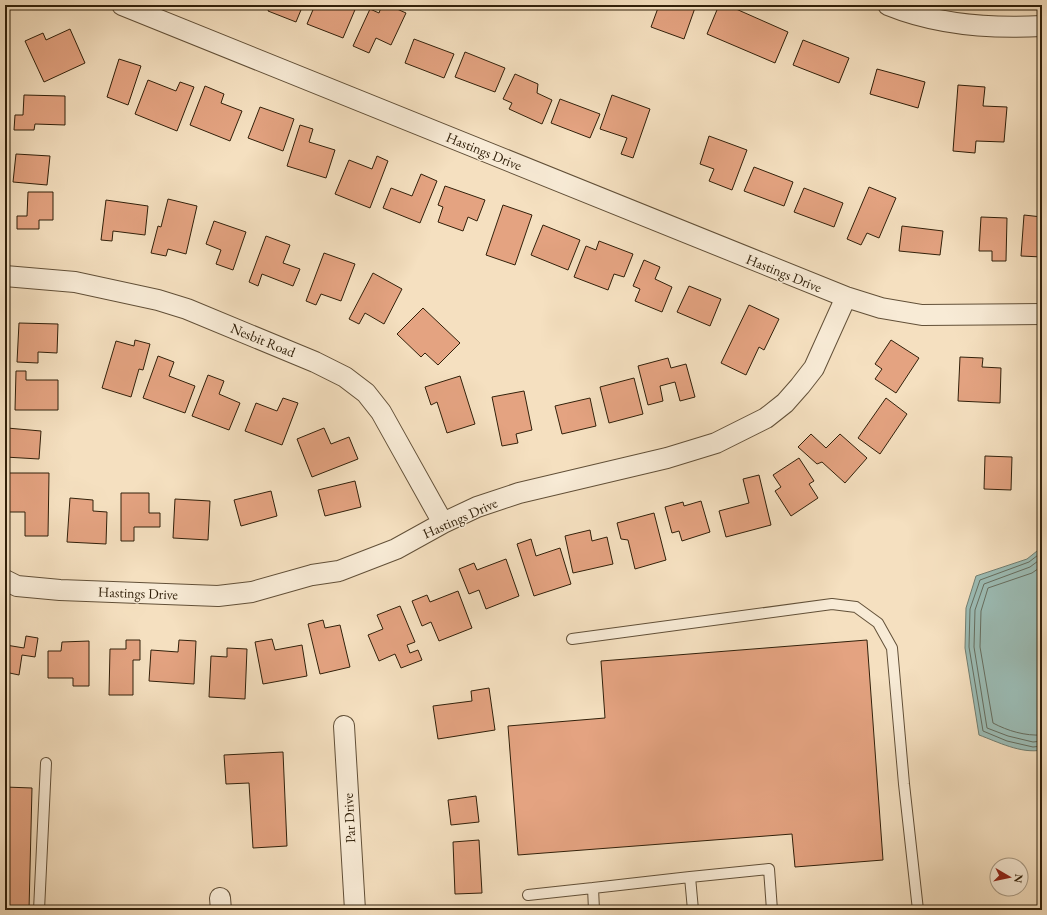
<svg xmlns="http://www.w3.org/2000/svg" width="1047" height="915" font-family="'EB Garamond',serif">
<rect width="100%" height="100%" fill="#f5e0c0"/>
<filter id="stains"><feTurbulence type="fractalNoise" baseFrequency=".005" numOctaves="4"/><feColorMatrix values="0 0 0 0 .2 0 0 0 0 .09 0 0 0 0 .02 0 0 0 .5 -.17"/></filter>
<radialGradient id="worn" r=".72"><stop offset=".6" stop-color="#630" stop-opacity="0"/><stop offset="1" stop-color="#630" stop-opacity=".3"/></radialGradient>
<!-- water -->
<path fill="#9cbdb6" stroke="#717e71" d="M1042 547V750C1021 754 998 742 979 735L965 648 966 608 976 576 1027 559Z"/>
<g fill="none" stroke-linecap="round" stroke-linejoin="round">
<!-- shore -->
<path stroke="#666e60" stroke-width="1" d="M1042 552 1029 562 980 580 970 609 969 647 983 731 1007 741 1033 747 1042 746
M1042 558 1030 567 984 584 975 610 974 647 987 728 1008 736 1033 742 1042 741
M1042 566 1032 573 988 588 981 611 980 647 993 723C1008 731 1025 736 1042 735"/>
</g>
<!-- building -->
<path fill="#e4a381" stroke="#31200a" d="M270 5H303L296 22 268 11Z
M315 5H357L343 38 307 24Z
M382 5H388L406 13 391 45 376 38 369 53 353 46 370 9 379 13Z
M651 5H696L684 39 651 27 658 8Z
M719 5H727L788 32 775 63 707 34Z
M70 29 85 63 44 82 25 41 43 33 46 40Z
M414 39 454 54 444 78 405 63Z
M803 40 849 58 839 83 793 65Z
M465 52 505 68 495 92 455 77Z
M119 59 141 66 128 105 107 97Z
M877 69 925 82 918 108 870 94Z
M515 74 538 84 537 93 552 100 542 124 509 109 512 103 503 99Z
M148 80 176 91 180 82 194 87 177 131 135 114Z
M958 85 985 87 983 106 1007 107 1004 142 976 141 975 153 953 151Z
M205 86 224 94 221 103 242 111 230 141 190 125Z
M24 95 65 96V125L35 124 34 130H14L15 115H23Z
M612 95 650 109 633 158 621 154 627 138 600 129Z
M560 99 600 114 590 138 551 123Z
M260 107 294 119 283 151 248 138Z
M300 125 313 129 309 142 335 150 326 178 287 166Z
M709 136 747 150 732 190 709 181 714 169 700 164Z
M16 154 50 156 47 185 13 182Z
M377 156 388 161 370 208 335 194 349 160 372 169Z
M754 167 793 182 784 206 744 191Z
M421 174 437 181 420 223 383 208 391 188 412 196Z
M445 186 485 200 477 221 468 217 463 231 438 222 443 207 438 205Z
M869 187 896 198 879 238 867 233 861 245 847 239Z
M804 188 843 203 834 227 794 212Z
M28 192H53V220H39V229H17V216H27Z
M168 199 197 206 186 254 168 249 166 256 151 253 158 226 161 227Z
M106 200 148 206 145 235 113 231 112 241 101 240Z
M503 205 532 215 515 265 486 255Z
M1024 215 1042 217V257L1021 256Z
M981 217 1007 218 1006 261H992V251H979Z
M214 221 246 232 233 270 216 264 221 250 206 244Z
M543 225 580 240 568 270 531 255Z
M902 226 943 231 940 255 899 251Z
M266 236 290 245 283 263 300 269 293 286 262 274 258 286 249 282Z
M599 241 633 254 624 277 614 274 608 290 574 277 586 246 596 250Z
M324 253 355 264 341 301 321 294 316 305 306 301Z
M644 260 660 267 655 279 672 287 662 312 635 301 640 289 633 286Z
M373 273 402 289 384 324 365 313 359 324 349 319Z
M689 286 721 299 710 326 677 312Z
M749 305 779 319 764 350 759 347 746 375 721 363Z
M423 308 460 343 438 365 425 353 421 357 397 334Z
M19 323 58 324 57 353 38 352V363L17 362Z
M135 340 150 344 143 370 139 369 131 397 102 388 116 341 134 346Z
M891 340 919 358 896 393 875 379 882 369 875 364Z
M158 356 174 362 169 376 195 386 185 413 143 398Z
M960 357 983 358 982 367 1001 368 1000 403 958 401Z
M668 358 671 368 686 364 695 397 680 401 675 382 660 386 663 401 648 405 638 366Z
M16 371H26V380H58V410H15Z
M208 375 224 381 219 394 240 403 229 430 192 416Z
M460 376 475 424 447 433 437 402 431 405 425 387Z
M634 378 643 414 609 423 600 387Z
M524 391 532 430 516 434 518 443 502 446 492 397Z
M283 398 298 403 282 445 245 431 256 403 277 411Z
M590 398 596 426 562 434 555 406Z
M886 398 907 414 880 454 858 438Z
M7 428 41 431 39 459 5 457Z
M324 428 331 444 349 437 358 459 312 477 297 439Z
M811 434 826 448 840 434 867 458 845 483 822 462 817 464 798 447Z
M985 456 1012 457 1011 490 984 489Z
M799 458 814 481 809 484 818 498 791 516 775 491 781 487 773 475Z
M6 473H49L48 536H25V512H6Z
M759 475 771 525 726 537 719 511 749 503 743 479Z
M355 481 361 507 325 516 318 490Z
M271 491 277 516 241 526 234 500Z
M121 493H149V513H160V527H134V541H121Z
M70 498 93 500V511L107 512 106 544 67 542Z
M175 499 210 501 208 540 173 538Z
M701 501 710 532 682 541 679 531 672 533 665 507 683 502 684 506Z
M654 513 666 560 635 569 628 540 621 539 617 523Z
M590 530 592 541 607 537 613 564 573 573 565 536Z
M531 539 536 556 560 548 571 584 534 596 517 544Z
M506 559 519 596 486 609 479 590 469 594 459 569 474 563 477 570Z
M458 591 472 628 439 641 431 622 422 626 412 601 427 595 430 602Z
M400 606 415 642 407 645 410 653 418 650 422 660 401 668 395 654 379 661 368 635 383 629 377 615Z
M323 620 325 628 340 625 350 667 320 674 308 624Z
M26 636 38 638 35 657 22 655 19 675 5 672 6 645 24 648Z
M272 639 275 650 302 645 307 676 263 684 255 642Z
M126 640H140V660H133V695H109L110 649H126Z
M179 640 196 641 194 684 149 681 151 650 178 652Z
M867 640 883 860 795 867 792 834 518 855 508 726 605 718 601 661Z
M89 641V686H73V678H48V651H61L62 642Z
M227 648 247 649 245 699 209 697 211 656 227 657Z
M489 688 495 730 438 739 433 706 472 701 471 691Z
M283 752 287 846 253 848 249 783 226 784 224 755Z
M5 787 32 788 29 910H5Z
M476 796 479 822 451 825 448 800Z
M479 840 482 893 455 894 453 842Z"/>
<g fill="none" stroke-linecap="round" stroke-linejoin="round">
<defs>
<path id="lane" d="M572 639 832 604 856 607 878 623 892 648 904 784 918 910
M690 877 769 869 772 910
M528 895 593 888
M39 910 46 763
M594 910 593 888 690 877 693 910"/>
<path id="street" d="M122 5 846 297 881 308 922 315 1042 314
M888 5C937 25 989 29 1042 26
M5 276 75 282 158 300 187 309 315 362 345 377 366 393 381 412 443 523
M5 580 17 586 60 590 218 596 252 592 312 575 339 571 396 549 443 523 477 507 519 493 667 458 716 443 766 418 785 403 800 386 814 368 846 297
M344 726 355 910
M220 898 221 910"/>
</defs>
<!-- lane casing -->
<use href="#lane" stroke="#625038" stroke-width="12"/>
<!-- street casing -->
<use href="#street" stroke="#625038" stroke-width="22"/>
<!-- lane -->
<use href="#lane" stroke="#f8ebd6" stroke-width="10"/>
<!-- street -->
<use href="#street" stroke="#f8ebd6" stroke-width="20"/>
</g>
<g text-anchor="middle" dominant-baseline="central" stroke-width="3" stroke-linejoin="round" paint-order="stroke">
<!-- street labels -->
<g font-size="14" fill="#31200a" stroke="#f8ebd6">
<text transform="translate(484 151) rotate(22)">Hastings Drive</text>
<text transform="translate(784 273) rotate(22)">Hastings Drive</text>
<text transform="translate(263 340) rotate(22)">Nesbit Road</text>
<text transform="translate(460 518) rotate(-24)">Hastings Drive</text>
<text transform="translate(138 593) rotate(2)">Hastings Drive</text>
<text transform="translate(349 818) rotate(-93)">Par Drive</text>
</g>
</g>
<!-- margin -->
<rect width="1047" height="915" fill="none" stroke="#f5e0c0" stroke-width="20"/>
<rect x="6" y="6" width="1035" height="903" fill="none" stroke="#31200a" stroke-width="2"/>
<rect x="10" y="10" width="1027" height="895" fill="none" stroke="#31200a"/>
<!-- north arrow -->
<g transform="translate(1009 877) rotate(99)"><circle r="19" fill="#f8ebd6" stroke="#a89a84"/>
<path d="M0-3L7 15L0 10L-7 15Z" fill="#8f2418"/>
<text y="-6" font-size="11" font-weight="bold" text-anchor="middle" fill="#31200a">N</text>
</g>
<rect width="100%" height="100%" filter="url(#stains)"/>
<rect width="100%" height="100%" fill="url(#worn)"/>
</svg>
